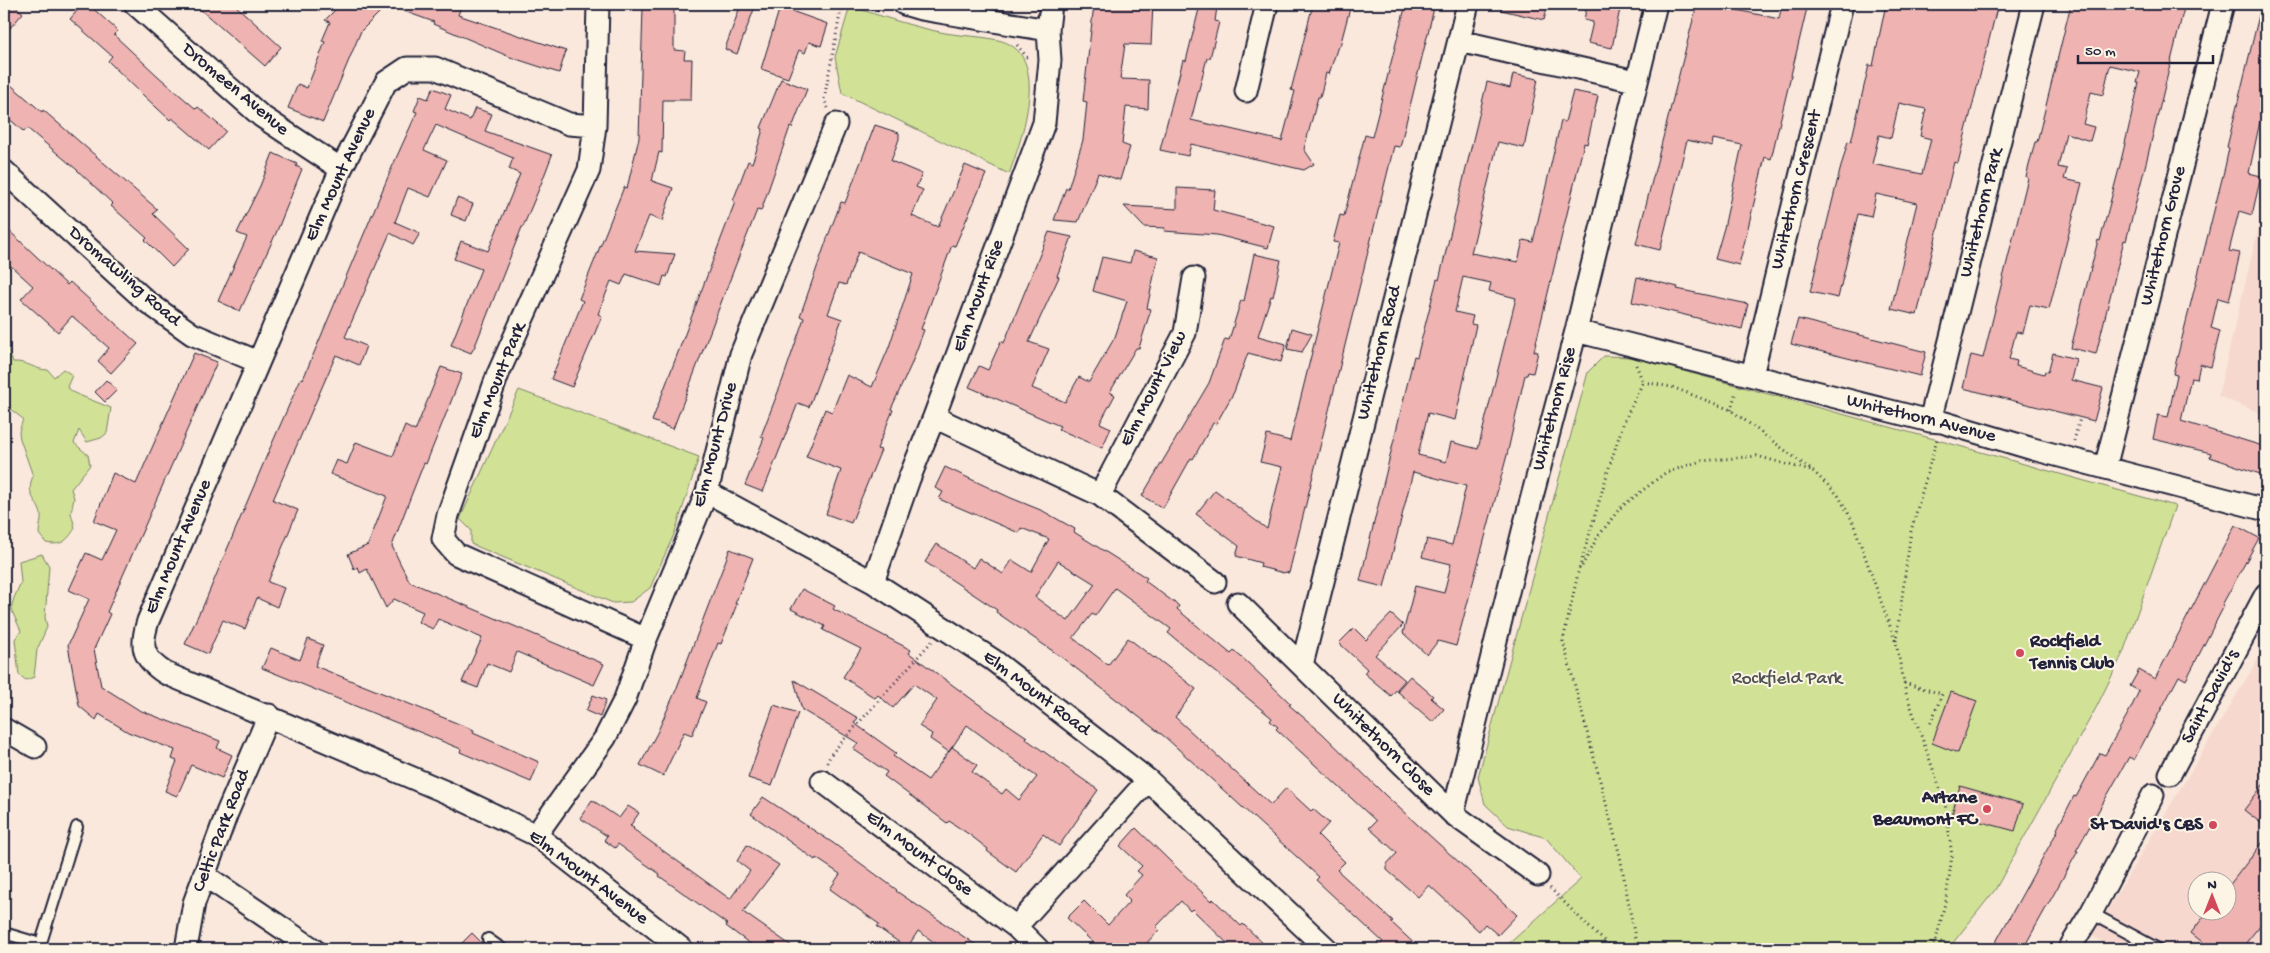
<svg xmlns="http://www.w3.org/2000/svg" width="2270" height="953" font-family="'Gochi Hand',sans-serif">
<rect width="100%" height="100%" fill="#f9e8db"/>
<filter id="ink" filterUnits="userSpaceOnUse"><feTurbulence type="fractalNoise" baseFrequency=".02" numOctaves="2"/><feDisplacementMap in="SourceGraphic" scale="10" xChannelSelector="R" yChannelSelector="G"/><feConvolveMatrix kernelMatrix="1 2 1 2 8 2 1 2 1" color-interpolation-filters="sRGB"/></filter>
<g filter="url(#ink)">
<!-- built -->
<path fill="#f6d8ce" fill-rule="evenodd" d="M2266 197V415L2218 396Z
M2266 646V949H2117L2092 936ZM2198 880H2228V910H2198Z"/>
<!-- green -->
<path fill="#d1e296" stroke="#7a8268" d="M850 6C881 16 913 27 945 33 962 36 981 36 998 40 1053 52 1021 141 1009 174L842 93 835 57Z
M4 340 13 362C27 361 35 370 48 370L54 377 63 369 72 375 67 387 74 393 111 408 107 433 101 438 87 442 79 430 74 443 88 455 90 465 71 489 74 498 71 513 75 528C67 541 62 546 46 543L39 534C39 528 42 519 41 514 37 499 25 496 33 476L20 439 19 432 23 419 4 404Z
M1604 356 1632 357 1934 439 2175 506 2123 653 2097 706 1995 890 1948 949H1503L1581 879 1546 838 1508 826 1485 804 1478 777 1588 372Z
M519 390 699 457 675 532 650 588 631 602 613 603 471 544V530L460 519Z
M42 554 49 566 45 617 47 627 37 650 34 677 26 680 19 675 15 639 21 631 11 609 14 598 21 582 19 561Z"/>
<!-- building -->
<path fill="#efb3b1" stroke="#22223b" fill-rule="evenodd" d="M4 4H13L23 13 4 35Z
M83 4H88L118 31 114 35 159 77 196 109 198 107 226 131 209 150 172 118 170 120 143 95 108 61 112 56 70 19Z
M194 4H234L281 47 265 66Z
M341 4H462L458 15 566 51 559 73 510 57 433 24 434 22 387 5 361 31 323 122 288 108 298 84 307 88 325 42 322 41 330 22 325 20Z
M653 4H674V50L685 51 684 59H692L691 100H663L662 153 659 152 652 181 673 188 662 221 649 216 635 251 675 254 667 277 664 276 661 286 626 274 621 285 611 281 598 314 602 316 572 387 551 379 583 301 579 299 624 187 627 188 639 138 643 8H652Z
M741 4H756L737 54 725 49Z
M1094 4H1153L1151 45 1125 44 1120 79 1149 80 1148 109 1126 107 1122 144 1130 147 1120 180 1098 173 1078 222 1054 220 1066 188 1068 189 1083 140 1087 102 1083 101Z
M1313 4H1331L1350 8 1340 46H1338L1329 74 1326 73 1320 97H1318L1304 149 1314 164 1304 170 1191 144 1188 156 1160 150 1183 60 1186 61 1200 5 1217 7 1215 21 1219 22 1210 58H1207L1191 120 1282 141 1295 91 1291 90Z
M1406 4H1435L1400 147 1394 146 1289 573 1285 572 1284 573 1260 567 1261 563 1236 556 1239 546 1196 514 1215 490 1267 529 1282 467 1260 462 1267 435 1290 441 1339 243 1333 242 1340 215 1344 216 1365 135 1372 137Z
M1502 4H1548L1544 20 1501 10Z
M1587 4H1621L1612 48 1588 43 1593 22 1584 20Z
M1697 4H1723V7L1779 19 1782 4 1807 8 1771 159 1765 157 1739 265 1715 259 1724 228 1742 145 1713 139 1712 146 1687 140 1660 250 1636 244Z
M1886 4H1998L1958 163 1954 162 1917 315 1891 309 1917 203 1876 194 1871 217 1858 214 1838 298 1810 292 1839 174 1848 141 1851 142 1869 65 1873 66ZM1899 103 1926 109 1920 136 1931 139 1922 174 1872 164 1879 135 1891 138Z
M2071 4H2185L2146 163 2126 241 2124 240 2096 354 2071 348 2098 240 2100 241 2120 165 2139 83H2137L2140 72 2110 65 2103 95 2091 92 2083 124 2094 127 2090 141 2066 133 2058 167 2067 169 2064 179 2082 183 2049 309 2030 305 2023 333 2016 332 2009 359 2017 361 2016 366 2044 374 2045 371 2048 372 2053 353 2076 359 2071 380 2103 388 2094 421 1963 388 1971 355 1983 358 2028 178 2026 177 2035 142H2037Z
M780 7 828 24 821 46 809 42 805 53 799 50 788 78 761 69Z
M2261 7H2266V93L2249 173 2261 176 2252 215 2239 211 2229 251 2240 253 2229 301 2218 298 2211 328 2220 331 2211 367 2200 364 2197 379 2191 378 2181 421 2266 447V476L2210 457 2211 453 2153 439 2158 415 2168 417 2177 375 2173 374 2225 167 2229 148 2227 147Z
M1513 74 1538 79 1524 148 1498 142 1471 253 1518 262 1523 240 1533 242 1561 121 1565 122 1573 91 1598 96 1587 144 1584 143 1534 351 1538 352 1533 373 1528 372 1527 375H1525L1507 455 1456 646 1438 641 1427 655 1403 633 1415 586 1444 593 1451 564 1422 557 1427 539 1452 545 1466 486 1413 472 1384 587 1360 581 1414 356 1417 357 1437 279 1439 280 1487 82 1510 88ZM1463 277 1491 283 1489 291 1516 298 1478 449 1451 442 1446 462 1418 455 1428 413 1455 420 1476 325 1471 324 1473 316 1455 312Z
M4 79 42 112 43 110 157 209 153 214 189 249 172 267 145 240 147 238 111 206 113 204 76 169 27 128 24 132 4 114Z
M781 79 807 89 792 128 790 127 761 211 757 210 724 295 673 429 652 421 735 202 733 201 748 161 752 163 759 143 763 129 761 128Z
M433 88 451 95 445 109 470 120 475 108 492 114 485 131 552 155 541 184 523 227H522L475 346 471 353 451 345 481 269 454 259 461 241 488 251 520 174 509 169 513 158 436 125 424 150 447 160 430 197 408 188 395 222 420 233 413 245 390 233 345 337 366 346 359 365 336 355 273 500 298 510 268 582 284 588 277 607 257 598 245 629 223 620 208 654 185 644 200 611H201L267 455 301 378 303 379 393 165 417 112 414 111 420 96 428 99Z
M875 125 899 133V139L891 161 922 174 916 187 923 190 912 216 938 227 965 165 986 174 955 246 952 245 921 329 924 330 911 365 891 409 893 410 877 449 881 450 851 523 826 514 841 470 806 457 825 409 832 412 847 375 872 387 889 347 913 274 858 252 846 285 839 283 828 314 842 319 809 407 798 403 763 492 745 485 764 438 761 436 783 379 804 318 800 316 828 236 841 202 845 203Z
M273 153 297 164 296 166 302 169 277 231 240 311 218 301 247 237 237 233 260 186Z
M1177 188 1215 190 1213 210 1274 226 1268 248 1217 235 1164 231 1165 228 1144 227 1124 206 1177 209Z
M457 198 473 204 466 221 451 215Z
M4 226 67 285 70 282 138 344 111 373 98 361 109 348 72 316 58 332 21 299 33 286 11 266 4 274Z
M1049 232 1072 237 1057 276 1059 277 1029 342 1049 349 1032 388 1065 402 1079 377 1089 382 1115 337 1127 301 1093 291 1102 257 1130 263 1133 251 1158 257 1147 308 1151 309 1139 348H1136L1110 392 1115 395 1100 423 1111 428 1102 448 1058 429 1060 426 969 387 979 366 988 370 1001 341 1004 343Z
M1254 254 1281 260 1273 297 1271 296 1258 336 1286 344 1281 362 1248 353 1234 392 1216 424 1213 423 1193 459 1191 458 1163 508 1142 496 1209 383 1225 339 1229 340 1241 300 1244 301Z
M1637 277 1678 287 1677 289 1748 304 1742 329 1632 302Z
M1798 319 1926 352 1920 376 1791 344Z
M1292 328 1312 334 1302 352 1287 349Z
M194 353 217 362 124 573 107 612 110 614 94 649 101 686 139 710 220 741 217 748 232 755 222 778 191 765 177 796 165 791 177 761 172 759 175 750 128 732 99 714 96 720 79 706 68 645 89 599 69 590 86 553 102 560 116 530 94 521 113 473 136 484Z
M441 367 462 374 426 464 424 463 409 501 392 546 401 565 410 582 604 664 594 685 517 652 509 672 487 663 478 688 462 682 482 638 438 619 433 629 418 622 423 612 394 599 386 608 367 569 360 573 358 567 354 569 348 554 368 545 387 496 330 474 336 460 347 464 356 442 393 456 405 426 415 431Z
M106 380 117 390 105 402 95 392Z
M945 467 1011 498 1043 511 1075 529 1074 532 1147 578 1145 581 1179 606 1177 609 1231 654 1234 651 1247 662 1291 704 1289 705 1322 733 1385 795 1517 915 1498 935 1485 924 1479 931 1429 885 1418 897 1387 870V864L1397 853 1369 828 1376 821 1276 729 1278 727 1270 721 1272 718 1168 633 1171 629 1115 588 1095 616 1092 614 1073 638 1108 665 1128 638 1154 658 1155 657 1196 689 1175 717 1271 805 1286 788 1311 811 1313 809 1329 823 1318 835 1345 862 1337 870 1393 921 1391 922 1420 949H1376L1383 942 1316 880 1319 877 1165 737 1060 656 996 612 997 610 925 562 937 544 973 568 979 558 1003 574 1012 560 1031 572 1049 539 1021 528 1019 533 939 499 943 492 935 488ZM1058 561 1095 584 1068 621 1035 597Z
M2235 525 2259 538 2222 605 2224 606 2186 680 2179 676 2134 760 2129 757 2090 826 2076 851H2078L2023 949H1992L2058 830 2057 829 2074 796 2076 797 2100 753 2105 755 2131 708 2139 691 2130 686 2139 670 2155 679Z
M730 549 753 558 735 604H737L721 644 718 643 697 698 706 702 692 735 684 732 663 776 640 765 657 733 676 690Z
M802 589 835 606 833 609 911 650 909 653 977 703 1027 737 1026 739 1098 790 1059 846 1043 834 1016 872 987 851 988 849 970 835 949 821 947 823 884 776 887 772 853 749 858 743 802 710 794 680 858 718 854 723 896 753 893 756 928 780 952 747 977 765 972 772 1002 794 1006 789 1019 800 1037 777 967 725 949 752 930 739 932 734 919 726 937 700 914 684 893 708 878 695 875 698 843 677 861 649 823 630 825 626 791 609Z
M1391 614 1403 625 1375 655 1405 680 1391 696 1364 673 1367 669 1339 643 1354 628 1366 640Z
M308 639 323 645 315 666 474 730 473 733 539 762 531 782 460 752 461 749 262 668 271 648 300 660Z
M1410 676 1433 696 1431 698 1444 709 1433 722 1397 691Z
M1951 692 1977 701 1958 753 1932 743Z
M593 695 606 700 600 717 586 711Z
M774 705 798 713 772 786 748 778Z
M2266 781V827L2244 810Z
M1960 786 2023 804 2015 831 1952 814Z
M763 797 833 843 897 890 896 891 982 949H944L918 931 907 948 877 927 879 924 830 889 840 874 816 858 815 860 751 814Z
M592 800 619 818 628 806 639 813 630 826 634 828 633 829 730 899 750 871 737 861 747 845 779 865 743 912 796 949H757L726 926 727 924 659 876 660 874 625 850V849L618 844 615 848 604 840 607 836 580 818Z
M1136 828 1211 901 1213 899 1241 926 1243 924 1269 949H1233L1192 909 1190 911 1181 901 1156 927 1159 930 1141 949H1100L1067 918 1084 901 1108 925 1130 901 1124 895 1142 875 1137 871 1142 866 1120 846Z
M2266 838V918L2241 949H2211L2191 933 2209 910H2228V887Z
M472 933 484 945 490 949H456Z"/>
<g fill="none" stroke-linecap="round" stroke-linejoin="round">
<defs>
<path id="lane" d="M2091 913 2158 949
M4 933 41 944
M488 939 502 949
M39 949 77 827"/>
<path id="street" d="M135 4 261 116 341 169
M598 4 595 126 589 170 498 374 448 515 443 539 456 554 646 639
M904 4 921 9 1048 30
M1459 41 1635 81
M1246 91 1267 4
M595 126 569 124 435 68H407L386 82 341 169 148 621C140 646 142 658 165 673L448 793 536 835 682 949
M4 171 146 301 192 334 258 362
M1576 331 1930 421 1942 422 2033 449 2266 510
M1752 375 1842 4
M934 417 1100 495 1215 582
M1930 421 2034 4
M2105 468 2223 4
M707 492 873 582 993 660 1148 780 1327 949
M1100 495 1185 333 1194 278
M873 582 909 479 934 417 1044 123 1050 60 1048 30 1051 4
M1238 603 1453 814 1538 875
M1302 665 1468 4
M4 729 35 747
M2170 774 2266 594
M822 781 1016 927 1038 949
M1453 814 1525 523 1576 331 1656 4
M536 835 605 738 625 699 646 639 707 492 741 354 836 124
M204 875 313 949
M1016 927 1148 780
M186 949 194 903 227 813 269 715
M2069 949 2091 913 2153 795"/>
</defs>
<!-- lane casing -->
<use href="#lane" stroke="#22223b" stroke-width="14"/>
<!-- street casing -->
<use href="#street" stroke="#22223b" stroke-width="25"/>
<!-- path -->
<path stroke="#22223b" stroke-width="3" stroke-dasharray="1 4" stroke-linecap="butt" d="M858 4 886 12
M1017 45 1029 60
M828 108 824 99 842 4
M1636 365 1643 382 1623 424 1608 471 1578 573 1563 641 1620 856 1637 949
M1643 382 1672 387 1731 410 1814 472 1838 495 1852 520 1896 643 1906 693 1945 803 1952 856 1946 899 1936 940 1930 949
M1731 410 1736 391
M2074 441 2080 418
M1582 566 1597 538 1620 508 1665 473 1701 461 1757 456 1811 471
M1896 641 1911 531 1937 439
M1904 683 1942 694 1930 725
M827 763 831 754 932 641
M1550 888 1595 933 1615 949
M1936 940 1958 949"/>
<!-- lane -->
<use href="#lane" stroke="#fcf5e5" stroke-width="10"/>
<!-- street -->
<use href="#street" stroke="#fcf5e5" stroke-width="21"/>
</g>
</g>
<!-- markers -->
<g fill="#d1495b" stroke="#fcf5e5" stroke-width="2">
<circle cx="2020" cy="653" r="5"/>
<circle cx="1987" cy="809" r="5"/>
<circle cx="2213" cy="825" r="5"/>
</g>
<g text-anchor="middle" dominant-baseline="central" stroke-width="4" stroke-linejoin="round" paint-order="stroke">
<!-- street labels -->
<g font-size="19" fill="#22223b" stroke="#fcf5e5">
<text transform="translate(235 90) rotate(40)">Dromeen Avenue</text>
<text transform="translate(341 175) rotate(-65)">Elm Mount Avenue</text>
<text transform="translate(1797 190) rotate(-76)">Whitethorn Crescent</text>
<text transform="translate(1982 213) rotate(-76)">Whitethorn Park</text>
<text transform="translate(2164 236) rotate(-76)">Whitethorn Grove</text>
<text transform="translate(124 277) rotate(41)">Dromawling Road</text>
<text transform="translate(979 296) rotate(-70)">Elm Mount Rise</text>
<text transform="translate(1380 353) rotate(-76)">Whitethorn Road</text>
<text transform="translate(498 381) rotate(-68)">Elm Mount Park</text>
<text transform="translate(1154 389) rotate(-63)">Elm Mount View</text>
<text transform="translate(1555 409) rotate(-75)">Whitethorn Rise</text>
<text transform="translate(1921 419) rotate(14)">Whitethorn Avenue</text>
<text transform="translate(716 445) rotate(-75)">Elm Mount Drive</text>
<text transform="translate(179 547) rotate(-67)">Elm Mount Avenue</text>
<text transform="translate(1036 694) rotate(37)">Elm Mount Road</text>
<text transform="translate(2211 697) rotate(-62)">Saint David's</text>
<text transform="translate(1383 745) rotate(45)">Whitethorn Close</text>
<text transform="translate(222 831) rotate(-69)">Celtic Park Road</text>
<text transform="translate(919 854) rotate(37)">Elm Mount Close</text>
<text transform="translate(588 878) rotate(37)">Elm Mount Avenue</text>
</g>
<!-- poi labels -->
<g font-size="19" font-weight="bold" fill="#22223b" stroke="#fcf5e5" text-anchor="end">
<text x="2030" y="642" text-anchor="start">Rockfield<tspan x="2030" dy="22">Tennis Club</tspan></text>
<text x="1977" y="798">Artane<tspan x="1977" dy="22">Beaumont FC</tspan></text>
<text x="2203" y="825">St David's CBS</text>
</g>
<!-- park labels -->
<g font-size="19" fill="#4e5252" stroke="#fcf5e5">
<text x="1787" y="679">Rockfield Park</text>
</g>
</g>
<!-- margin -->
<rect width="2270" height="953" fill="none" stroke="#fcf5e5" stroke-width="20"/>
<rect x="10" y="10" width="2250" height="933" fill="none" stroke="#22223b" stroke-width="2" filter="url(#ink)"/>
<!-- north arrow -->
<g transform="translate(2212 896)"><circle r="24" fill="#fcf5e5" stroke="#a5a1a1"/>
<path d="M0-4L9 19L0 12L-9 19Z" fill="#d1495b"/>
<text y="-8" font-size="14" font-weight="bold" text-anchor="middle" fill="#22223b">N</text>
</g>
<!-- scale -->
<path d="M2078 55v8h135v-8" fill="none" stroke="#22223b" stroke-width="2.5"/>
<text x="2085" y="55" font-size="15" fill="#22223b" stroke="#fcf5e5" stroke-width="4" paint-order="stroke">50 m</text>
</svg>
